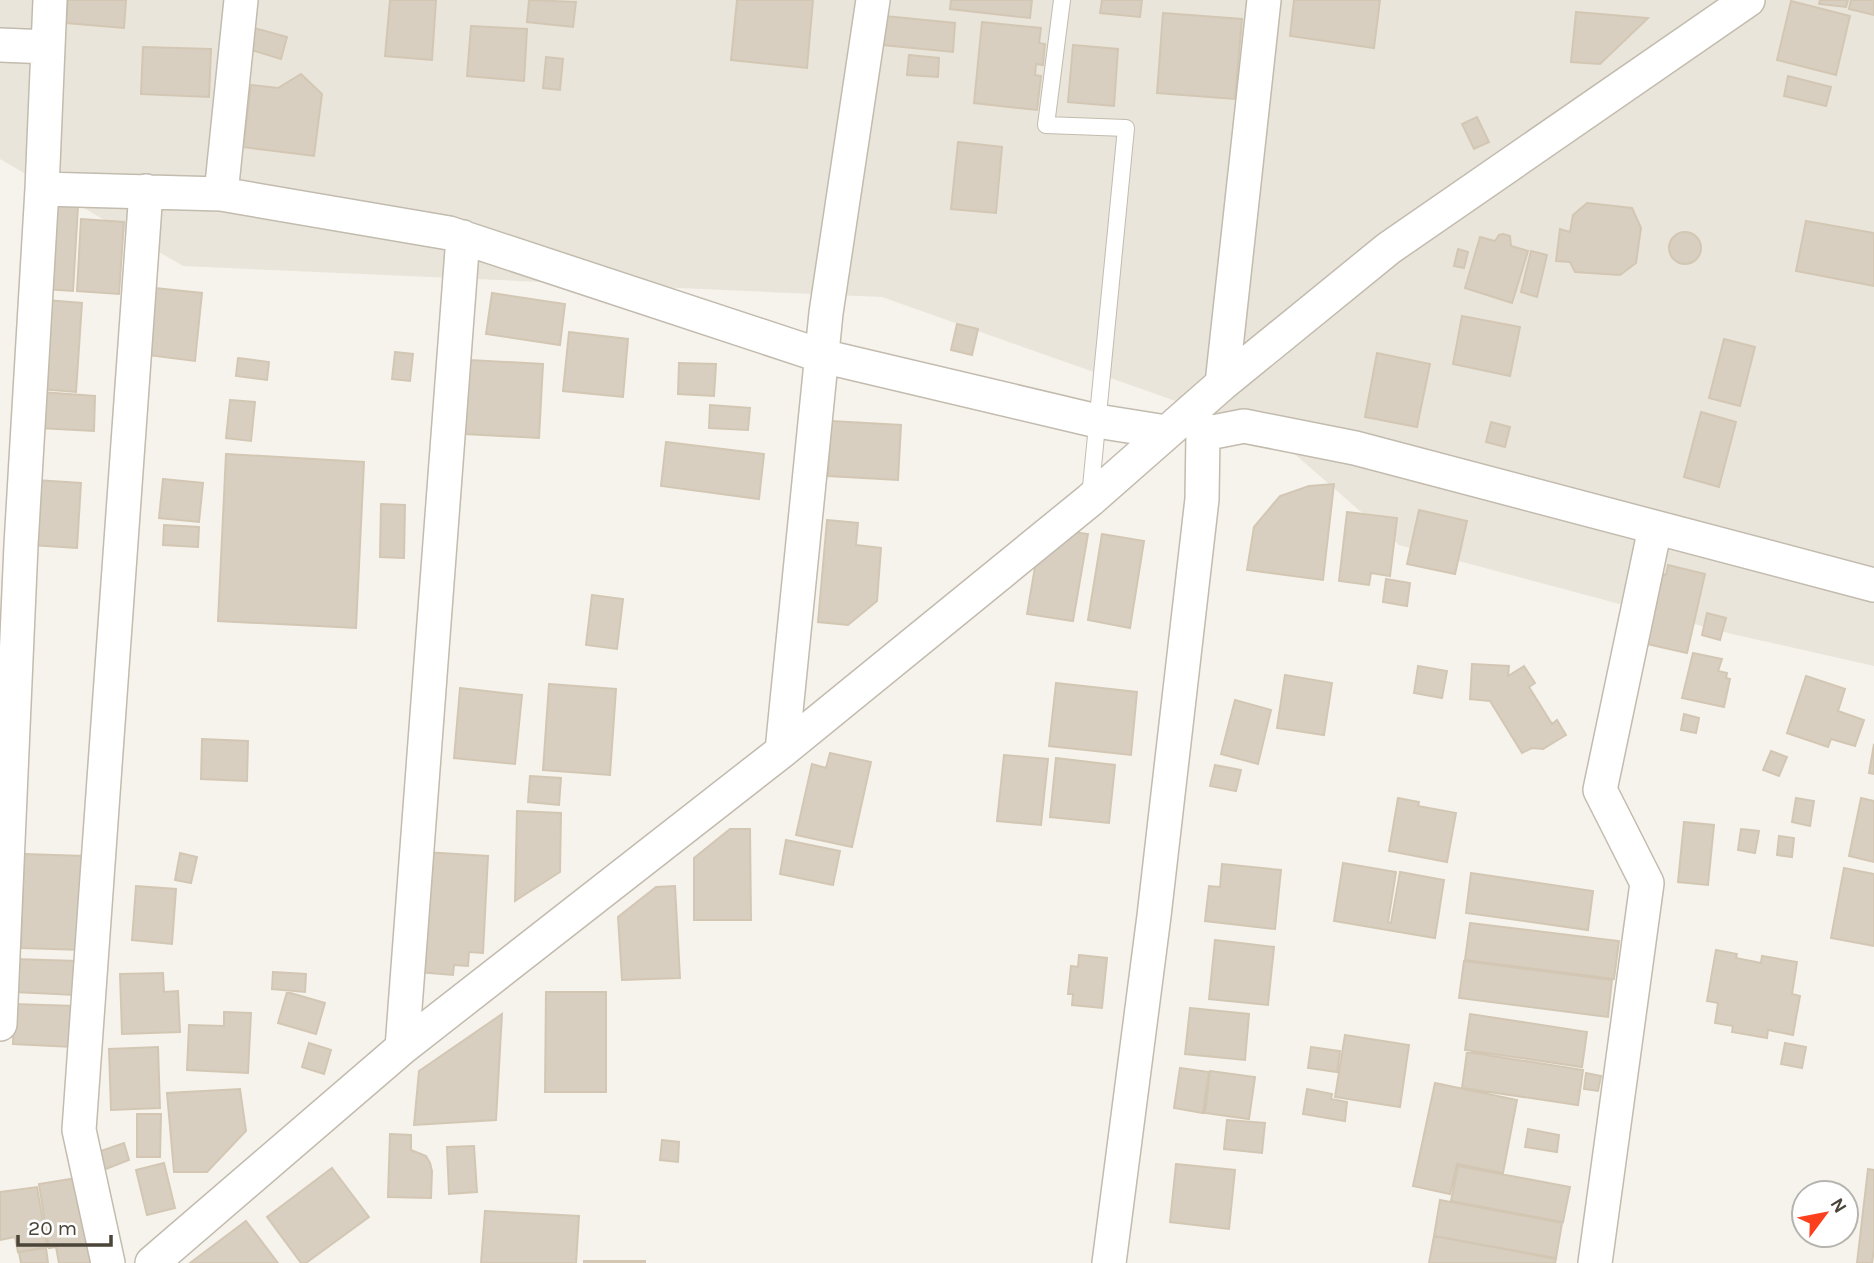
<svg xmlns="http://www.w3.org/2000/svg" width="1874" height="1263" font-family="Karla,sans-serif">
<rect width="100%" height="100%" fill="#f6f3ec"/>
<!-- residential -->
<path fill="#eae5da" d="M0 0H1874V666L1732 634 1399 545 1274 436 882 297 183 266 0 159Z"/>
<!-- building -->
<path fill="#d8cfc1" stroke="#d3c7b4" stroke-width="2" d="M68 0H126L124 28 66 23Z
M390 0H436L432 60 385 56Z
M529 0 576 2 573 27 527 22Z
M737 0H813L807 68 731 60Z
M951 0H1032L1030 18 950 9Z
M1102 0H1142L1140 17 1100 13Z
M1294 0H1380L1374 48 1290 36Z
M1820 0H1848L1846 7 1819 4Z
M1851 0H1874V15L1849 9Z
M1791 1 1850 16 1836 75 1777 60Z
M1576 12 1648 18 1600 64 1571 62Z
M1163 13 1242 19 1235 99 1157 93Z
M885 16 955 23 953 52 883 45Z
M982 22 1041 28 1039 43 1045 44 1043 65 1036 64 1035 75 1041 76 1037 110 974 103Z
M471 26 527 29 524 81 467 76Z
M254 28 287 37 281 59 248 49Z
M1073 45 1118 49 1114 106 1068 102Z
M143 47 211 49 209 97 141 94Z
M909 55 939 58 938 77 907 75Z
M546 57 563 59 560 90 543 88Z
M301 74 322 94 314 156 243 147 251 85 278 88Z
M1788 76 1831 87 1826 106 1784 96Z
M1477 117 1489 142 1474 149 1462 124Z
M958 142 1002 147 996 213 951 209Z
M1587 203 1632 208 1641 228 1636 263 1620 275 1575 272 1570 262 1556 261 1560 229 1570 232 1573 215Z
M51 204 78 206 73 291 45 289Z
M81 219 124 222 119 294 77 291Z
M1806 221 1874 233V286L1796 271Z
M1669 248a16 16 0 1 1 32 0a16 16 0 1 1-32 0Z
M1503 234 1510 236 1511 246 1528 251 1512 303 1465 288 1480 237 1495 241 1499 235Z
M1458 249 1468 252 1464 268 1454 266Z
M1531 251 1547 255 1537 297 1521 292Z
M155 288 202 293 195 361 147 355Z
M492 293 565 304 560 345 486 334Z
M46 300 82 303 76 392 40 389Z
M1462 316 1520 327 1510 376 1453 364Z
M957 324 978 329 972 355 951 350Z
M569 332 628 339 623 397 563 391Z
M1724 339 1755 347 1740 406 1709 398Z
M395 352 413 354 410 381 392 379Z
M1377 353 1430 364 1417 427 1365 417Z
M238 358 269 362 267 380 236 376Z
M469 360 543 364 539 438 465 434Z
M679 363 716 364 714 396 678 394Z
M41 392 95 396 94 431 39 428Z
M230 400 255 402 251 441 226 438Z
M710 405 750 408 748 430 709 428Z
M1701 412 1736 422 1719 487 1684 477Z
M831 421 901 425 898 480 828 476Z
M1491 422 1510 427 1505 447 1486 442Z
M666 442 764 454 759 499 661 486Z
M226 454 364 462 356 628 218 621Z
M163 479 203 483 199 522 159 518Z
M35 480 81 483 77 548 31 545Z
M1334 484 1323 580 1247 570 1254 527 1280 496 1309 486Z
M381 504 405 505 404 558 380 557Z
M1419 510 1467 521 1455 574 1407 564Z
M1347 512 1397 518 1390 576 1371 573 1369 585 1339 581Z
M827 520 858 523 856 545 881 548 877 601 848 625 818 622Z
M164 525 199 527 198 547 163 545Z
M1073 532 1088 534 1073 621 1027 614 1036 561Z
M1102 534 1144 541 1130 628 1088 620Z
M1668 565 1705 574 1687 653 1647 644 1663 574 1666 575Z
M1386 579 1410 583 1407 606 1383 602Z
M592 595 623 599 617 649 586 645Z
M1707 613 1726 618 1720 640 1702 635Z
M1693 653 1722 659 1718 671 1727 673 1726 678 1730 679 1724 707 1682 698Z
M1472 664 1509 666 1508 676 1524 666 1535 683 1529 687 1552 724 1557 720 1566 735 1543 749 1532 748 1522 753 1490 701 1470 699Z
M1418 666 1447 671 1442 698 1414 693Z
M1285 675 1332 683 1324 735 1277 728Z
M1806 676 1845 689 1838 711 1864 720 1855 746 1831 739 1828 747 1787 733Z
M1056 683 1137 692 1131 755 1049 746Z
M549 684 616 689 610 775 543 770Z
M460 688 522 695 515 764 454 758Z
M1235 700 1271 710 1258 764 1221 754Z
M1684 714 1699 718 1696 733 1681 730Z
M202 739 248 741 247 781 201 779Z
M1874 744V774L1869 773Z
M1771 751 1787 757 1779 776 1763 770Z
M830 753 871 762 852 847 796 835 812 764 826 768Z
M1004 755 1048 759 1041 825 997 821Z
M1056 758 1115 765 1109 823 1050 817Z
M1215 765 1241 770 1236 791 1210 786Z
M530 776 561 778 559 805 528 802Z
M1398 798 1419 802 1418 806 1456 813 1447 862 1389 851Z
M1796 798 1814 801 1810 826 1792 822Z
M1861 798 1874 801V862L1849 856Z
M517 811 561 813 560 872 515 901Z
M1684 822 1714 825 1708 885 1678 882Z
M730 829H750L751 920H694V858Z
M1741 829 1759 831 1755 853 1738 850Z
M1779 836 1794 838 1792 857 1777 855Z
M786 840 840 851 833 885 780 874Z
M424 852 488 856 483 953 469 952 468 966 454 965 453 975 418 972Z
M180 853 197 857 191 883 175 880Z
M24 854 85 856 82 950 21 948Z
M1343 863 1396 872 1388 922 1391 923 1400 872 1444 880 1435 938 1334 921Z
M1222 864 1281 870 1275 929 1205 921 1209 886 1220 887Z
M1844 868 1874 874V946L1831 938Z
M1471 873 1593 891 1588 930 1466 913Z
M136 886 176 889 172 944 132 940Z
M675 886 680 978 622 980 618 917 656 887Z
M1470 923 1619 941 1614 979 1465 960Z
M1215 940 1274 947 1268 1005 1209 999Z
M1716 950 1737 954 1736 958 1761 963 1762 956 1797 962 1792 994 1800 996 1793 1035 1768 1030 1767 1038 1732 1032 1733 1026 1715 1023 1718 1003 1707 1001Z
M1079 955 1107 958 1102 1008 1072 1005 1073 994H1068L1071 966 1078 967Z
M15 959 77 961 75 995 14 992Z
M1464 961 1612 980 1608 1017 1459 998Z
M273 972 306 974 305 992 272 989Z
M163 973 164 992 178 991 180 1032 122 1034 120 974Z
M287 992 325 1003 316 1034 278 1023Z
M546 992H606V1092H545Z
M14 1004 75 1006 73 1047 13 1044Z
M1190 1008 1249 1014 1245 1060 1185 1054Z
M224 1012 251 1013 248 1073 187 1070 189 1025 224 1026Z
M502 1014 496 1120 414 1125 419 1071Z
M1470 1014 1587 1032 1582 1067 1465 1050Z
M1345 1035 1409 1045 1400 1107 1335 1097Z
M309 1043 331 1050 324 1074 302 1067Z
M1785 1043 1806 1047 1802 1068 1781 1064Z
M158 1047 160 1108 111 1110 109 1049Z
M1311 1047 1340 1051 1337 1072 1308 1068Z
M1467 1052 1583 1070 1578 1105 1462 1088Z
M1180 1068 1209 1072 1203 1113 1174 1108Z
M1210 1071 1255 1077 1249 1119 1205 1113Z
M1586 1073 1601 1076 1598 1091 1584 1089Z
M1435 1083 1517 1100 1503 1173 1457 1164 1450 1194 1413 1186Z
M240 1089 246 1131 207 1172H174L167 1093Z
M1307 1089 1332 1094 1331 1099 1347 1102 1345 1121 1303 1114Z
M137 1114H161L160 1157H137Z
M1227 1120 1265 1123 1262 1153 1224 1149Z
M1528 1129 1559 1135 1557 1152 1525 1147Z
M390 1134 411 1135V1150L426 1156 430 1163 432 1171 431 1198 388 1197Z
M662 1140 679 1142 678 1162 660 1160Z
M124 1143 129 1160 96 1173 89 1155Z
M474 1146 477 1192 449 1194 447 1147Z
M164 1163 175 1208 147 1215 136 1170Z
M1176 1164 1235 1170 1229 1229 1170 1222Z
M1458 1166 1570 1187 1563 1222 1451 1201Z
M332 1168 369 1217 306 1263H301L267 1217Z
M1868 1169 1874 1170V1250L1872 1263H1857Z
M83 1177 98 1263H59L56 1247 49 1248 39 1184Z
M37 1187 47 1247 18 1252 15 1237 0 1240V1192Z
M1440 1200 1562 1223 1556 1258 1434 1236Z
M485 1211 579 1216 576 1263H481Z
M246 1221 278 1263H190Z
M1434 1236 1556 1259 1555 1263H1429Z
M46 1248 48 1263H21L19 1252Z
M584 1261H645V1263H584Z"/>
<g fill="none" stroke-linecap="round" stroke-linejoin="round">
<defs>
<path id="lane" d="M1062 0 1046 125 1126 128 1090 497"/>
<path id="street" d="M0 45 48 47
M42 189 221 194 241 0
M221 194 449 233 822 356 1097 421 1166 432
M1222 384 1264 0
M1203 434 1244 426 1355 448 1874 585
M782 751 826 313 873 0
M0 1024 21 545 42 189 50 0
M402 1048 463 237
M108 1263 79 1130 146 191
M152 1263 402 1048 782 751 1090 500 1222 384 1389 248 1748 0
M1109 1263 1154 916 1202 499 1203 434 1192 410
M1595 1263 1647 883 1600 790 1655 528"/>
</defs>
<!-- lane casing -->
<use href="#lane" stroke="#c2bbae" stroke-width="18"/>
<!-- street casing -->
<use href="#street" stroke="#c2bbae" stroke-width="36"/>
<!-- lane -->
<use href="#lane" stroke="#fff" stroke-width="16"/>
<!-- street -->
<use href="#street" stroke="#fff" stroke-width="33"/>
</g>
<!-- north arrow -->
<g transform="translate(1825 1214) rotate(58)"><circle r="33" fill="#ffffff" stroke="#b7b4b0" stroke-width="2"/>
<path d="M0-5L12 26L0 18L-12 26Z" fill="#fc3f1d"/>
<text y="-10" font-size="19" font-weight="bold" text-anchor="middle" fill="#4b4439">N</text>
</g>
<!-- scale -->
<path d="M18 1235v10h93v-10" fill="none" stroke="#4b4439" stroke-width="3.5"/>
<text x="28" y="1235" font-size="21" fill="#4b4439" stroke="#ffffff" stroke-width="5" paint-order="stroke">20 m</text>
</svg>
